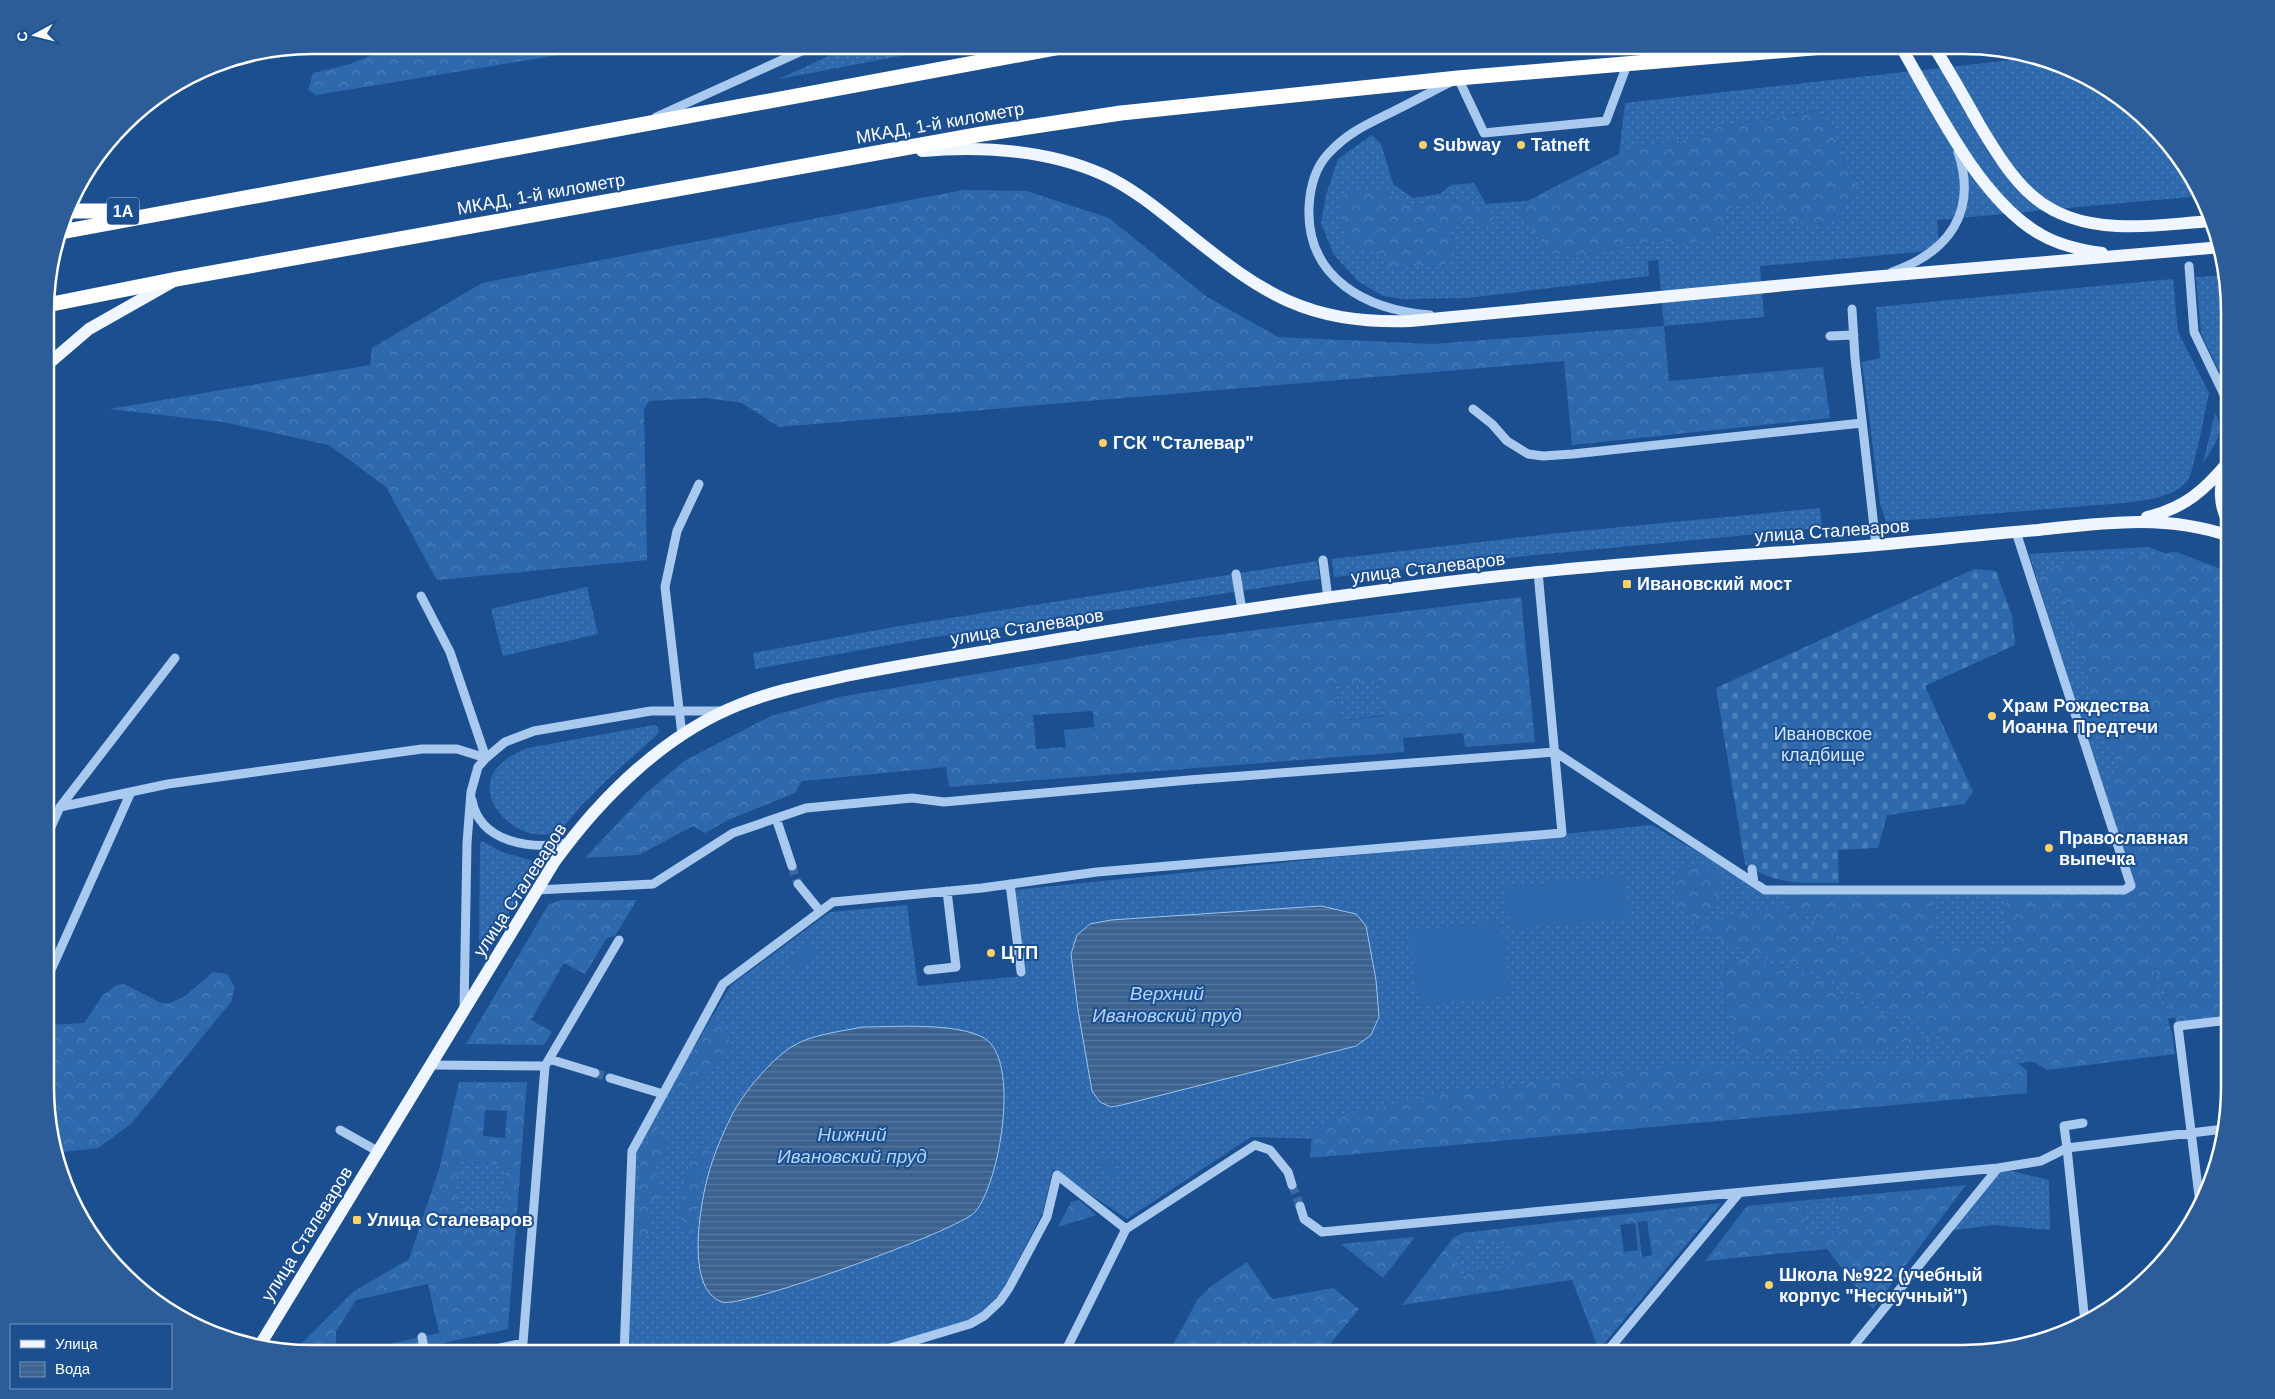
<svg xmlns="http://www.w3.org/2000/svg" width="2275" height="1399" font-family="Helvetica,sans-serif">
<defs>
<pattern id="grass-dots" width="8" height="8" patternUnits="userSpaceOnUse" patternTransform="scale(1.25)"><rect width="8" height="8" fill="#2e69ad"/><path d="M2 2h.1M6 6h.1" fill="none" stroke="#4d80b9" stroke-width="1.8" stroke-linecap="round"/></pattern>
<pattern id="forest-crowns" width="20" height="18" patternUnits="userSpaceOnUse" patternTransform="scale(1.25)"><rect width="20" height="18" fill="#2e69ad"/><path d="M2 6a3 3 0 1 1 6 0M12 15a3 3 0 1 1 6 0" fill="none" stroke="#4d80b9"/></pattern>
<pattern id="cemetery-stones" width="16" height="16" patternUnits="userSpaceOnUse" patternTransform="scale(1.25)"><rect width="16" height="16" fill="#2e69ad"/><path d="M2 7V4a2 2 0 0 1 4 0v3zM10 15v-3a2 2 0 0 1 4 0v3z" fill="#4d80b9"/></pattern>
<pattern id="water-rules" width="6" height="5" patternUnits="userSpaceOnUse" patternTransform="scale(1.25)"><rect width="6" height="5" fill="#3c6290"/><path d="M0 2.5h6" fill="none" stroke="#597aa1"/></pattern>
</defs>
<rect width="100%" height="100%" fill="#1b4f8f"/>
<!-- grass -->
<path fill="url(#grass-dots)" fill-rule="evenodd" d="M852 45H958L779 79Z
M2039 57 2111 90 2164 136 2194 179 2201 196 1937 220 1939 250 1760 266 1764 317 1664 326 1658 260 1648 261 1649 276 1468 298 1404 299 1383 296 1359 282 1334 255 1321 223 1326 195 1338 159 1372 135 1381 144 1393 184 1413 198 1440 194 1451 185 1474 183 1486 204 1527 201 1521 213 1549 253 1577 257 1657 240 1683 243 1732 206 1859 182 1845 165 1830 118 1814 111 1717 127 1696 138 1640 146 1619 154 1625 103ZM1379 189 1409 205 1459 200 1469 220 1451 226 1455 256 1440 267 1421 266 1390 268 1373 250Z
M2226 275 2229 295V349L2219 371 2201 333 2196 277Z
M2173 279 2178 332 2209 393C2206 407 2194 472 2188 480 2175 498 2144 500 2124 503L1886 522 1880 503 1862 362 1880 358 1876 307Z
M2215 413C2226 432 2213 447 2203 463Z
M1820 508 1822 528 1535 555 1334 577 1332 559 1549 534Z
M2148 547 2229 577V1012L2163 1019 2167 1047 1320 1139 1251 1137 1127 1219 1053 1169 1043 1212 1005 1286 996 1298 981 1313 965 1321 856 1354H627L637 1151 674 1081 731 985 830 912 907 905 918 986 1023 976 1014 890 1652 825 1764 891 2134 889 2029 554Z
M1317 561 1320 579 928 638 755 669 753 653 905 625Z
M587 587 598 634 503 656 491 609Z
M1380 679 1384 715 1339 721 1335 685Z
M654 725 657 726 659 731 657 735C633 756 609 777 587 800 577 809 569 823 558 830 522 854 442 780 528 748Z
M482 841 502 852 534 861 537 866 488 948 482 950 479 943 480 844Z
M458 1161 506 1165 502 1211 454 1207Z
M1998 1168 2049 1180 2050 1230 1994 1225 1947 1231Z
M1839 1201 1842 1232 1807 1236 1804 1204Z
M1511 1240 1515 1267 1459 1274 1455 1246Z
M1256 1334 1280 1353 1279 1354H1241Z"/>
<!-- forest -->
<path fill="url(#forest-crowns)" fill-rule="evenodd" d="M401 45H619L316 95 308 90 313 73 350 64 391 47Z
M1814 111 1830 118 1845 165 1859 182 1838 220 1824 225 1782 220 1770 200 1732 206 1713 240 1683 243 1657 240 1577 257 1549 253 1521 213 1527 201 1619 154 1640 146 1696 138 1717 127Z
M1379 189 1409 205 1459 200 1493 214 1494 222 1480 227 1469 220 1451 226 1455 256 1440 267 1421 266 1390 268 1373 250 1356 249 1345 238 1338 203 1346 192Z
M963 190 1027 191 1109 218 1207 297 1278 337 1433 344 1664 326 1669 381 1823 367 1830 418 1572 445 1564 361 779 427 742 403 706 398 649 401 644 410 647 560 437 580 386 487 329 445 223 422 109 409 370 365 372 348 482 283Z
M2176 552 2229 572V1020L2178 1026 2130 906 2165 1010 2172 1033 2175 1054 2047 1070 2013 1049 1957 1054 1939 1036 1801 966 1759 955 1691 930V924L1782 905 1979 1028 1773 894 1820 897H1933L1934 947 2007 946 2005 897 2092 893 2131 885 2127 843 2107 781 2118 768 2061 596 2045 597 2039 577 2059 564Z
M1521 597 1535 742 1465 747 1463 733 1403 738 1404 752 949 787 946 767 802 781 795 793 728 820 705 833 693 826 639 855 585 858 646 793 684 761 771 716 839 697 1184 639ZM1380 680 1384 716 1339 721 1335 685ZM1093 711 1094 727 1064 730 1066 747 1036 749 1033 715Z
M1705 866 1723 878 1711 912 1694 918 1688 912 1678 909 1676 868Z
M561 900H637L615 936 607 938 585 974 564 963 531 1020 552 1032 544 1045 466 1044 549 904Z
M1730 959H1756L1800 971 1937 1044C1871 1046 1807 1061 1740 1054L1719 980Z
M213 972 227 974 235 987 231 1002 131 1124 98 1148 55 1153 47 1122V1025L84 1023 103 995 117 985 124 984 161 1003H170L185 996Z
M713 1016 733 1046 703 1082 673 1091Z
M2001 1052 2027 1070V1093L1310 1158 1312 1130 1345 1114 1371 1110 1435 1094 1690 1064C1728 1061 1766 1069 1804 1069 1844 1069 1883 1060 1923 1059 1953 1058 1973 1068 2001 1052Z
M459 1082H527L508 1329 392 1354H345L439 1333 428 1284 356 1300 336 1331V1354H312L294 1351 353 1292 409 1259 440 1166ZM485 1110 507 1111 505 1138 483 1136ZM458 1161 506 1165 502 1210 455 1207Z
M655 1126 666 1148C653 1170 654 1171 665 1194L650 1202 647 1215 652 1233 637 1243 641 1153Z
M711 1149 699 1184 692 1237 681 1227 682 1191 692 1153Z
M1966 1185 1873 1309 1827 1249 1705 1261 1747 1206ZM1839 1201 1842 1232 1807 1235 1804 1204Z
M1079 1200 1096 1215 1058 1227 1071 1202Z
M1721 1203 1599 1350 1572 1280 1402 1305 1453 1238 1462 1233ZM1647 1221 1652 1255 1642 1257 1638 1222ZM1635 1223 1638 1250 1624 1252 1620 1225ZM1511 1240 1514 1267 1459 1274 1456 1246Z
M1415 1237 1383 1278 1341 1244Z
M1247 1262 1272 1299 1333 1288 1359 1309 1322 1354H1281L1256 1334 1241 1354H1168L1198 1299 1210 1287Z"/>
<!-- cemetery -->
<path fill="url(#cemetery-stones)" d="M1974 569 1996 571 2012 616 2015 645 1925 686 1973 792 1964 804 1887 815 1878 848 1838 850 1839 883C1799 882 1781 887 1745 864L1716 688Z"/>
<!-- pitch -->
<path fill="#2e69ad" d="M1094 728 1096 745 1066 747 1064 730Z
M1625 875 1629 918 1509 930 1505 887Z
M1501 920 1510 995 1419 1006 1410 932Z
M809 946 817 959 795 972 788 958Z
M1109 1157 1121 1175 1113 1180 1101 1163Z"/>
<!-- water -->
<path fill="url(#water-rules)" stroke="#9cc4f0" d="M1321 906 1356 914 1366 926 1376 980 1379 1017 1371 1035 1356 1046 1122 1105 1111 1107 1100 1102 1092 1091 1078 1010 1071 954 1077 935 1090 924 1111 920Z
M862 1027C894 1027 956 1022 984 1038 1021 1059 1000 1183 975 1212 960 1230 741 1309 722 1302 687 1290 699 1216 705 1188 710 1164 720 1139 731 1117 738 1103 748 1089 758 1078 767 1067 781 1053 793 1046 813 1034 839 1032 862 1027Z"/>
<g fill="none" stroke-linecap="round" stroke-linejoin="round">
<!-- minor-tunnel -->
<path stroke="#3d69a0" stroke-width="9" stroke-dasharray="9 4.5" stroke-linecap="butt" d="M792 866 798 884
M595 1073 610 1078
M1292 1185 1300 1206"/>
<!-- minor -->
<path stroke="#a9c9ee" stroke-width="9" d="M656 117 815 45
M2189 266 2194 332 2229 405
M1892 272C1949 252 1978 212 1958 152
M1852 309 1855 358 1876 545
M1430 315C1367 310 1306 279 1309 207 1310 188 1315 168 1328 154 1348 132 1368 124 1394 111 1416 100 1437 89 1458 78L1484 133 1606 121 1627 65
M1830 336 1854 335
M1473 409 1492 424 1507 441 1528 454 1543 456 1573 454 1862 423
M1323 560 1328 598
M1236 574 1242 610
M421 596 450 652 486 758
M682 735 665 587 677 531 699 484
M472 800C480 843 531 850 568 843
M60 807 175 658
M776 818 792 866
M47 836 60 807 168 784 422 749H457L486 758
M1752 869 1754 883
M798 884 820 911
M1010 884 1021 972
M537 890 653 884 733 833 806 808 912 798 944 802 1189 780 1555 752 1765 890H2124L2131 886 2016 532
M928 970 956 967 947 891
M47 979 131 792
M464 1009 467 843 471 792 478 767 486 758 505 742 534 731 651 711H723
M549 1059 595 1073
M432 1065 545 1066
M610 1078 663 1094
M340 1130 379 1152
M2200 1204 2178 1026 2229 1020
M1300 1206 1304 1219 1322 1232 1998 1168 2041 1161 2067 1148 2064 1126 2083 1123
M2085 1323 2067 1148 2224 1129
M422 1337 425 1354
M358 1351 359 1354
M1848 1353 1998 1168
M472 1354 523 1343 545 1066 619 940
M624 1354 632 1151 723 984 833 902 982 888 1097 872 1562 833 1538 572
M870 1354 970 1324 984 1316 1000 1301 1009 1288 1047 1217 1057 1175 1126 1229
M1064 1354 1126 1229 1255 1145 1270 1150 1288 1172 1292 1185
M1605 1354 1739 1193"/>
<!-- major -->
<path stroke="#f0f6ff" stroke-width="12" d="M1900 45C1935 105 1979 199 2040 234 2058 245 2081 250 2102 253
M1933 45C1949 71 1964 97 1979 124 2015 184 2040 222 2117 226 2149 228 2180 223 2212 221
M922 151C982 146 1048 150 1104 175 1134 189 1160 211 1185 231 1263 294 1306 324 1410 321L1860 278 2222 247
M47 365 89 329 172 282
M2227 467C2218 484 2219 507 2229 523
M2147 517C2185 508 2205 490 2229 461
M260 1345 555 861C601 797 666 733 741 704 776 690 814 683 851 675 920 661 990 651 1059 639 1218 613 1378 588 1538 572 1643 561 1749 555 1854 547 1916 542 1977 535 2038 530 2103 523 2166 514 2229 536"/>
<!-- highway -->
<path stroke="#fff" stroke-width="15" d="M67 211H132
M61 232 1072 45
M47 305 177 279 982 134 1121 113 1458 78 1847 45"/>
</g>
<!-- markers -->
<g fill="#ffd166" stroke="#1b4f8f" stroke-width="2">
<circle cx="1423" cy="145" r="5"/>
<circle cx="1521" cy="145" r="5"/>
<circle cx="1103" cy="443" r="5"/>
<rect x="1622" y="579" width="10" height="10" rx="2.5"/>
<circle cx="1992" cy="716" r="5"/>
<circle cx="2049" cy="848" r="5"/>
<circle cx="991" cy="953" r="5"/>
<rect x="352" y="1215" width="10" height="10" rx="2.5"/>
<circle cx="1769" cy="1285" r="5"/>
</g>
<g text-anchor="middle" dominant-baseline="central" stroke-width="4" stroke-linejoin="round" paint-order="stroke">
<!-- shield labels -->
<rect fill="#1b4f8f" stroke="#bbcadd" stroke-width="1" x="107" y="197.5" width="32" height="27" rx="4"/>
<g font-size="16" font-weight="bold" fill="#fff">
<text x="123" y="211">1A</text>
</g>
<!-- street labels -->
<g font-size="18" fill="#fff" stroke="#1b4f8f">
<text transform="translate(940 123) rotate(-10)">МКАД, 1-й километр</text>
<text transform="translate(541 194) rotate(-10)">МКАД, 1-й километр</text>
<text transform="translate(1832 531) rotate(-4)">улица Сталеваров</text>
<text transform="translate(1428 568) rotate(-7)">улица Сталеваров</text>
<text transform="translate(1027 627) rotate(-9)">улица Сталеваров</text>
<text transform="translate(520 890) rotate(-57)">улица Сталеваров</text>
<text transform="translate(307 1234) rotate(-58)">улица Сталеваров</text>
</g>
<!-- poi labels -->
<g font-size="18" font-weight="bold" fill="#fff" stroke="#1b4f8f" text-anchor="start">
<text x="1433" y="145">Subway</text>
<text x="1531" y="145">Tatneft</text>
<text x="1113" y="443">ГСК "Сталевар"</text>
<text x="1637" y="584">Ивановский мост</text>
<text x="2002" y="706">Храм Рождества<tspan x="2002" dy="21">Иоанна Предтечи</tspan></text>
<text x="2059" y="838">Православная<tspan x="2059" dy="21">выпечка</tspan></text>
<text x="1001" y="953">ЦТП</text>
<text x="367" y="1220">Улица Сталеваров</text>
<text x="1779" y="1275">Школа №922 (учебный<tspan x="1779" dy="21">корпус "Нескучный")</tspan></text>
</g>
<!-- park labels -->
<g font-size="18" fill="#cfe3fa" stroke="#1b4f8f">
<text x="1823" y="734">Ивановское<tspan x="1823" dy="21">кладбище</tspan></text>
</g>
<!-- water labels -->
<g font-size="19" font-style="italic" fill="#b5d3f5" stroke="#1b4f8f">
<text x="1167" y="993">Верхний<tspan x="1167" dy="22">Ивановский пруд</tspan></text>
<text x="852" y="1134">Нижний<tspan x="852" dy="22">Ивановский пруд</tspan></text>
</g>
</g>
<!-- crop -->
<path d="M0 0H2275V1399H0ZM312 54H1963A258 258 0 0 1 2221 312V1087A258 258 0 0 1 1963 1345H312A258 258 0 0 1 54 1087V312A258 258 0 0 1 312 54Z" fill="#2d5d98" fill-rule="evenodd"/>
<path fill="none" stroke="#fff" stroke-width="2.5" d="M312 54H1963A258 258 0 0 1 2221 312V1087A258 258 0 0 1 1963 1345H312A258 258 0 0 1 54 1087V312A258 258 0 0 1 312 54Z"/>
<!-- legend -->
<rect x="10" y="1324" width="162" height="65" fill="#1b4f8f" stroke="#7695bc"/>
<rect x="20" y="1340" width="25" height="8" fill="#f0f6ff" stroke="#7695bc"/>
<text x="55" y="1349" font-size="15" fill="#ffffff">Улица</text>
<rect x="20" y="1362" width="25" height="15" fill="url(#water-rules)" stroke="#7695bc"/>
<text x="55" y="1374" font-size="15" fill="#ffffff">Вода</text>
<!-- north arrow -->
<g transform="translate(35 35) rotate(263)" stroke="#1b4f8f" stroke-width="4" paint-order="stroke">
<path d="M0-4L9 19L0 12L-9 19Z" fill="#ffffff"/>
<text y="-8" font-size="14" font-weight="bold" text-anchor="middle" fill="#ffffff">С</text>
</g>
</svg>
